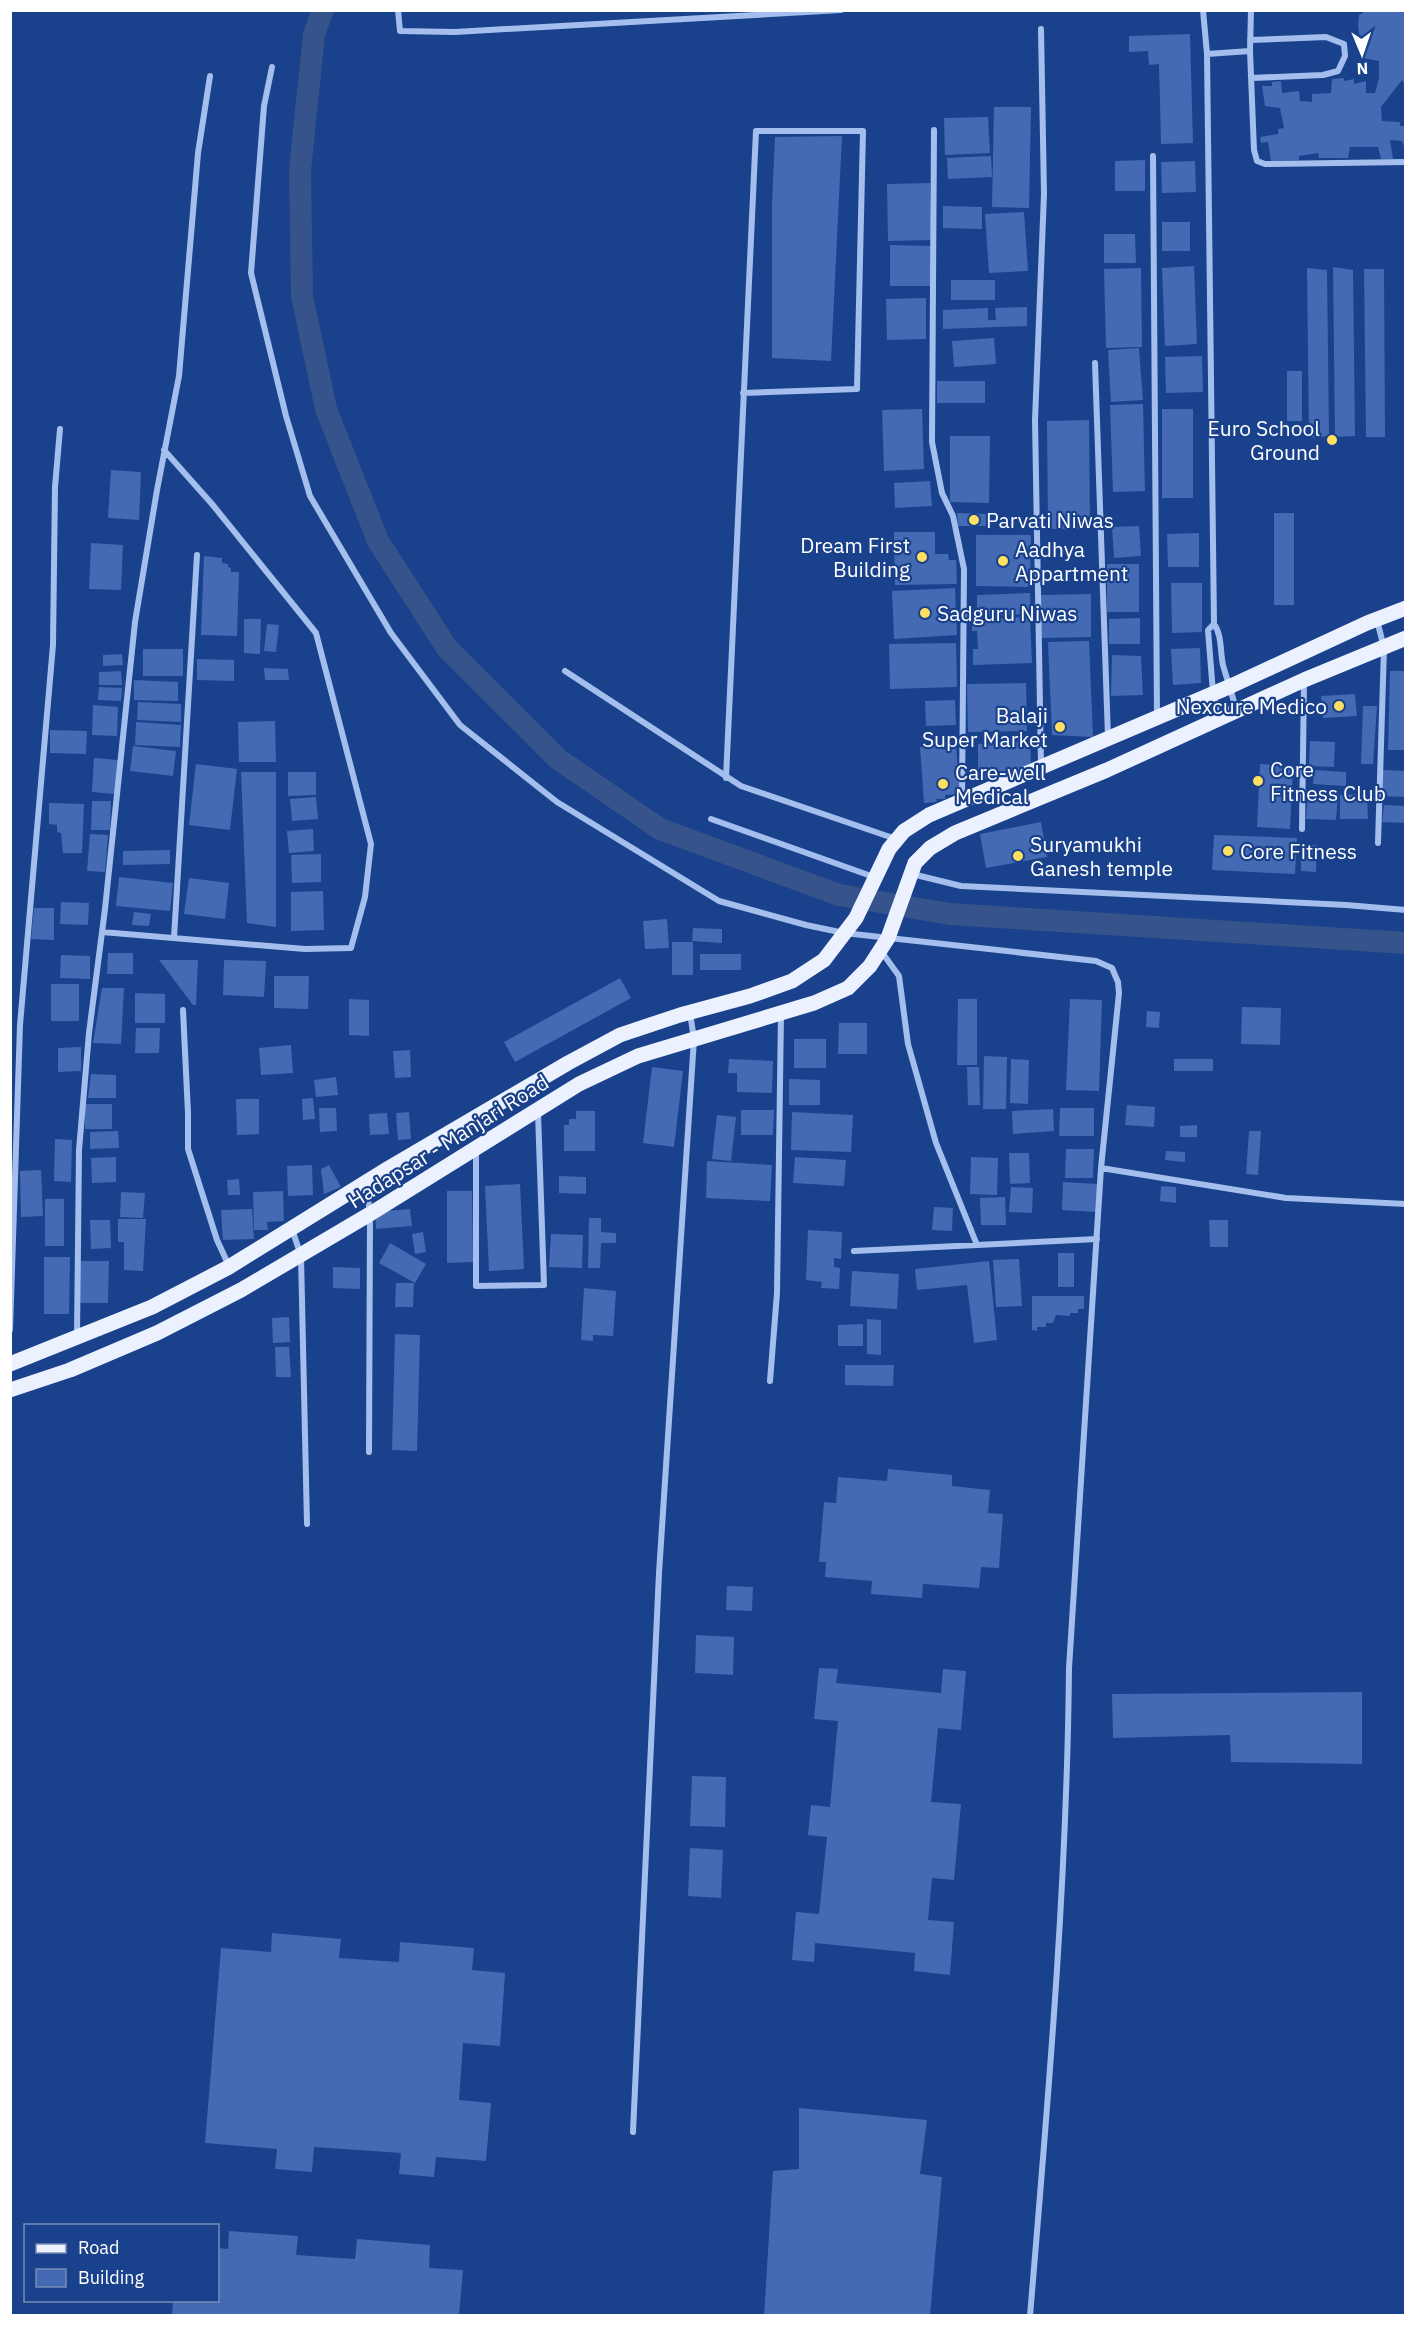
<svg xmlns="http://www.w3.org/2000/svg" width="1416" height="2326" font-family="'IBM Plex Sans',sans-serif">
<rect width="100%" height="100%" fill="#1a418b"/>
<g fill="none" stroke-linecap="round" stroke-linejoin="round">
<!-- canal -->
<path stroke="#37538b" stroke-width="22" d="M323 10 314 34 300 170 302 296 326 409 378 541 447 648 558 759 660 829 839 895 950 914 1406 943"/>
</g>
<!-- building -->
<path fill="#436ab3" d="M1363 10H1406V88L1402 80 1381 107 1382 121 1400 122V126H1406V152L1402 141 1390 140 1393 159H1381L1378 147H1350L1348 158H1319L1318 153 1299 156V160L1271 161 1268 142 1261 143 1260 137 1278 134V129L1284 128 1280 108 1265 106 1262 86H1272V82L1281 81 1282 93 1299 91 1300 101 1312 102V94L1331 93 1332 79 1344 78V81L1354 79V84L1366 81V93H1375L1379 78V61L1363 58 1358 27 1359 15 1363 13Z
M1190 34 1193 143 1161 144 1159 64 1149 65 1148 51 1129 52V36Z
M994 107H1031L1029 208 992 207Z
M988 117 990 153 945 155 944 118Z
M842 136 831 361 772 358V203L775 137Z
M991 156 992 177 948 179 947 158Z
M1145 160V191H1115V161Z
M1195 161 1196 192 1162 193 1161 162Z
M930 183 932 240 888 241 887 184Z
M943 206 982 207V229L943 228Z
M1024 212 1028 271 989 273 985 214Z
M1162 222H1190V251H1162Z
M1104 234H1135L1136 263H1104Z
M890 245 932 246 931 286H890Z
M1194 266 1197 344 1165 346 1162 268Z
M1333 267 1353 270 1355 436 1335 437Z
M1141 268 1142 347 1106 348 1104 269Z
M1307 268 1327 270 1329 436 1309 438Z
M1364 269H1384L1385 437H1366Z
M951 280H995V300H951Z
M926 298V339L887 340 886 299Z
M1027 307V326L943 329V310L988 308V320H996L995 308Z
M994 338 996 364 954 367 952 341Z
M1139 348 1143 400 1111 402 1108 350Z
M1202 356 1203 392 1166 393 1165 357Z
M1287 371H1302V421H1287Z
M937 381H985V403H937Z
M1143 404 1145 491 1113 492 1110 405Z
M922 409 924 469 884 471 882 410Z
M1162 409H1193V498H1162Z
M1089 420 1090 529H1048L1047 421Z
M950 436H990L989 503 950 502Z
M111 470 141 472 139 520 108 518Z
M930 481 932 506 895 508 894 483Z
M957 513 989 514 990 526H958Z
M1274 513H1294V605H1274Z
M1139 526 1141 556 1114 558 1112 527Z
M894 532H935V554H948L949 560H956L957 584 895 585Z
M1199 533V567H1168L1167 534Z
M976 535H1031L1030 587 976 586Z
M91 543 123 545 121 590 89 589Z
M204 556 222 558V563L228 564V567L231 568V572H239L237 636 201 635Z
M1107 564H1139V612H1107Z
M1171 583H1202V632L1172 633Z
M955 588 957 635 894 639 892 591Z
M1030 593 1031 614 977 616V595Z
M1091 594V637L1041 638 1040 595Z
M1030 617 1032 663 973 665V649H978L977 631H972V619Z
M1140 618V644H1109V619Z
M244 619H261L260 654 244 653Z
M267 624 279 625 276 652 264 651Z
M1089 641 1093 737 1052 735 1048 642Z
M956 643 957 687 890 689 889 644Z
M1200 648 1201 683 1173 685 1171 649Z
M143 649H183V676H143Z
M122 654 123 665 103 666V655Z
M1112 655 1141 656 1143 695 1111 696Z
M197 659 234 660V681L197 680Z
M264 668 288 669 289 680H265Z
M121 671 122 685H99V672Z
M1390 671H1406V750H1388Z
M134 680 178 682V701L134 700Z
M1026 683 1027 731 968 732 967 684Z
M99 687 122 688 121 701 98 700Z
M1355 694 1357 716 1323 718 1321 696Z
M955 700 956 725 926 726 925 701Z
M138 702 181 704V722L137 720Z
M93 705 118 707 117 736 92 735Z
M1363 706H1377L1373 764H1361Z
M275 721 276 762H239L238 722Z
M136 722 181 725 180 747 135 745Z
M50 730 87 731 86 754 50 753Z
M1030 741 1031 766 978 781V744Z
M1310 741 1335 742 1334 767 1309 766Z
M956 745 960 794 945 795V799H936L937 802 924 803 920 747Z
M133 746 176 751 173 776 130 771Z
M94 758 118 760 115 794 92 792Z
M196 764 237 769 230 830 189 825Z
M1260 764 1293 766 1290 829 1257 827Z
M1314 770 1346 772V786L1313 784Z
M1383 770 1406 771V797L1382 796Z
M241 772H276V927L247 923Z
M288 772H316V795L288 796Z
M1308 792 1338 794 1336 820 1306 819Z
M1367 794 1368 819H1340V795Z
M316 797 318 819 292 821 290 799Z
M92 801H111L110 830H91Z
M49 803 84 804 82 853H63L61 833 57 832V825L49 824Z
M1384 805 1406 806V823L1382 822Z
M1041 822 1047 857 986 868 980 834Z
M313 829 314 851 289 853 287 831Z
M90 834 108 835 105 872 87 871Z
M1214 835 1297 838 1295 874 1212 870Z
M1301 845H1317L1316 872 1301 871Z
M170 850V864L123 865V851Z
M321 854V882L292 883 291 855Z
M119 877 173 883 170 911 116 906Z
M189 878 229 883 225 919 184 914Z
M323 891 324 930 291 931V892Z
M61 902 89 903 88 925 60 924Z
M34 908H54V940L31 939Z
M134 912 151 914 149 926 132 925Z
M667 919 669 948 645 949 643 921Z
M693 928 722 929V943L692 941Z
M672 942H693V975H672Z
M108 953H133V974H107Z
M700 954H741V970H700Z
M61 955 90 956V979L60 978Z
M159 960H198L196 1005H193Z
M224 960 266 961 264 997 223 995Z
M274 976H309L308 1009 274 1008Z
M620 978 631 998 515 1062 504 1042Z
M51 984H79V1021H51Z
M102 988H124L121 1044 93 1043Z
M135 993 165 994V1023H135Z
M349 999 369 1000V1036L349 1035Z
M958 999H977V1065H957Z
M1070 999 1102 1000 1099 1091 1066 1090Z
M1242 1007 1281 1008 1280 1045 1241 1044Z
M1147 1011 1160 1012 1159 1028 1146 1027Z
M839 1023H867V1054H838Z
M136 1028H160L159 1053H135Z
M794 1039H826V1068H794Z
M291 1045 293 1073 261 1075 259 1048Z
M81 1047V1071L58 1072V1048Z
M410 1050 411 1077 395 1078 393 1051Z
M984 1056 1007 1057 1006 1109H983Z
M729 1059 773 1061 772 1093 737 1092V1073H728Z
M1011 1059 1029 1060 1028 1104 1010 1103Z
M1174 1059H1213V1071H1174Z
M652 1067 683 1071 674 1147 643 1143Z
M967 1067H979L980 1105H968Z
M91 1074 116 1075V1098H88Z
M336 1077 338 1095 316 1097 314 1080Z
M789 1079 820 1080V1105H789Z
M313 1098 315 1119 303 1120 302 1099Z
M236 1099H259V1134L237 1135Z
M85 1104H112V1129H85Z
M1127 1105 1155 1107 1154 1127 1125 1125Z
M319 1108H336L337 1131 320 1132Z
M1060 1108H1094V1136H1059Z
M1053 1109 1054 1131 1013 1134 1012 1111Z
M741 1110H774L773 1135H741Z
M576 1111H595V1151H564V1125H569V1119H576Z
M409 1112 411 1139 398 1140 396 1113Z
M792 1112 853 1115 851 1152 791 1150Z
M387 1113 389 1134 370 1135 369 1114Z
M717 1115 736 1117 731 1161 712 1159Z
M1197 1125V1137H1180V1126Z
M118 1131 119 1148 90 1149V1132Z
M1249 1131H1261L1258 1175 1246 1174Z
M55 1139 72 1140 71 1182 54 1181Z
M1066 1149H1094L1093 1178H1065Z
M1166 1151 1185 1152V1162L1165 1160Z
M1009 1153H1029L1030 1183 1010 1184Z
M116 1157V1182L92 1183 91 1158Z
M795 1157 846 1160 844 1186 793 1183Z
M971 1157 998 1158 997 1195 970 1194Z
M707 1161 772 1165 770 1201 706 1198Z
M312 1165 313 1195 288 1196 287 1166Z
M329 1165 341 1187 324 1194 321 1169Z
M41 1170 43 1216 21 1217 20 1171Z
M559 1176 586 1177V1194L559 1193Z
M239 1179 240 1195H228L227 1180Z
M1063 1182 1098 1184 1096 1212 1062 1210Z
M520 1184 524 1269 489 1271 485 1186Z
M1161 1186 1176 1187V1203L1160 1201Z
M1011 1187 1033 1188 1032 1213 1009 1212Z
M283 1191 284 1221 267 1222 268 1230H254L253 1192Z
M447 1191H472L473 1262 447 1263Z
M121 1192 145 1193 143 1218 120 1217Z
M1005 1197 1006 1225H981L980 1198Z
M45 1199H64V1246H45Z
M934 1207 953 1208 952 1231 932 1230Z
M252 1209 254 1239 223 1240 221 1210Z
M410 1209 412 1226 376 1229 375 1212Z
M589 1218H601V1232L616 1233V1243H601L600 1268H588Z
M118 1219H146L143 1271 124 1270V1242H118Z
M90 1220H110L111 1248 91 1249Z
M1209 1220H1228V1247H1210Z
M808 1230 842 1232 841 1259 834 1258V1267L840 1268 839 1289 821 1288 822 1282 806 1280Z
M423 1232 426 1252 415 1254 412 1234Z
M551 1234 583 1235 582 1268 549 1267Z
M390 1243 426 1264 415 1283 379 1263Z
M1058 1253H1074V1287H1058Z
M44 1257H70L69 1314H44Z
M1019 1259 1022 1306 996 1307 993 1260Z
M80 1261H109L108 1303H79Z
M989 1261 997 1340 974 1343 967 1285 917 1290 915 1269Z
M333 1267 360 1268V1289L333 1288Z
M852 1271 899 1274 897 1309 850 1306Z
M396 1283H414L413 1307H395Z
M584 1288 616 1291 613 1336 593 1335V1341L581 1340Z
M1032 1296H1084V1309H1078V1313H1070V1316L1056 1315 1053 1323H1046V1327H1037V1331L1032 1330Z
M289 1317 290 1342 273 1343 272 1318Z
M867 1319 881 1320V1355L867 1354Z
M863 1324V1346H838V1325Z
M395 1334 420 1335 417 1451 392 1450Z
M275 1347H289L291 1377H276Z
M845 1365H894L893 1386 845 1385Z
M888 1469 952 1475V1486L990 1490 988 1513 1003 1514 999 1568 981 1567 979 1588 923 1584 922 1598 871 1594 872 1581 825 1577 826 1562H819L824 1502 836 1503 838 1477 887 1481Z
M727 1586 753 1587 752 1611 726 1610Z
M696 1635 734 1637 733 1675 695 1673Z
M819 1668 838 1669 836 1683 941 1693 943 1669 966 1671 961 1730 938 1728 931 1802 961 1804 954 1880 932 1878 928 1920 954 1922 950 1975 914 1971 915 1953 815 1943 814 1962 792 1960 796 1912 819 1914 827 1837 808 1835 811 1805 830 1807 838 1721 814 1719Z
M1362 1692V1764L1231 1762 1230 1735 1113 1738 1112 1694Z
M692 1776 726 1777 725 1827 690 1826Z
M690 1848 723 1850 721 1898 688 1896Z
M272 1933 341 1939 339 1958 399 1962 400 1942 474 1948 472 1970 505 1973 500 2046 463 2043 459 2100 491 2103 486 2161 436 2157 434 2177 399 2174 401 2153 314 2147 312 2172 275 2169 277 2149 205 2143 221 1948 271 1952Z
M799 2108 927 2120 920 2174 942 2177 930 2316H764L773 2171 799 2169Z
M229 2231 298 2236 296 2255 355 2259 357 2239 430 2245 429 2268 463 2270 459 2316H172L173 2300H218V2248L228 2249Z"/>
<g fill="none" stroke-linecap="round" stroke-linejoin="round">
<!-- minor -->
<path stroke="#a4bfed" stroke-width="6" d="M398 10 400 31 455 32 841 10
M1203 10 1207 54 1214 624C1222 635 1220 651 1223 665 1227 680 1233 695 1236 711
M1251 10 1250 51 1254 150 1257 161 1265 164 1406 162
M1250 40 1326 37 1344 44 1345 56 1338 71 1323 75 1251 78
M1207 54 1250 51
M272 67 264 106 251 273 286 416 310 496 391 633 460 725 557 802 719 901 806 925 844 933 1096 961 1112 968 1118 982 1119 993 1101 1168 1069 1668C1067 1884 1048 2100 1030 2316
M934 130 932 442 942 493 953 516 964 569 962 799
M1153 156 1157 716
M1095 363 1108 737
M1377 620 1384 648 1378 843
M1214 624 1208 630 1213 693 1219 719
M565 671 741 786 896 839
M1041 765 1035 420 1044 194 1041 29
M726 778 756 131H863L857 389 743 393
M711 819 874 877
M1302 829 1304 682
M912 874 961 886 1346 905 1406 910
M102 932 305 949 351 948 365 897 371 844 316 633 212 504 164 450
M174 938 197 555
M881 951 899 976 908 1044 936 1143 977 1245
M183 1010 188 1113V1149L217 1240 229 1266
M476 1150V1286L544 1285 538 1113
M1101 1168 1286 1198 1406 1204
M366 1183 370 1214 369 1452
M292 1229 301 1256 307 1524
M854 1251 1097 1239
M10 1330 20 1025 53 645 55 487 60 429
M77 1336 79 1150 89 1033 105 909 135 622 157 490 179 376 198 153 210 76
M770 1381 777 1293 781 1014
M633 2132 659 1573 694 1039 690 1013"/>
<!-- primary -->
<path stroke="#ebf1ff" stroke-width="15" d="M10 1364 152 1307 229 1267 389 1168 568 1063 620 1035 680 1015 750 996 792 981 824 960 856 918 889 849 904 831 929 815 1231 686 1367 623 1406 608
M10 1390 70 1370 157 1333 241 1290 370 1214 579 1084 638 1056 814 1003 848 988 870 966 888 938 915 863 930 848 955 833 1107 770 1304 680 1406 638"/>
</g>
<!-- markers -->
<g fill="#ffe061" stroke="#1a418b" stroke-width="2">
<circle cx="1332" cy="440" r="6"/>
<circle cx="974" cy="520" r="6"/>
<circle cx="922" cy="557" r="6"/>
<circle cx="1003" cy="561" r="6"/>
<circle cx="925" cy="613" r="6"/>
<circle cx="1339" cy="706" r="6"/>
<circle cx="1060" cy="727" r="6"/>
<circle cx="1258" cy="781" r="6"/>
<circle cx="943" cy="784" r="6"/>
<circle cx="1228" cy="851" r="6"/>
<circle cx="1018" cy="856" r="6"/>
</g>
<g text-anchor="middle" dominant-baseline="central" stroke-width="4.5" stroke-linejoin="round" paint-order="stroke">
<!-- poi labels -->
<g font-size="21" fill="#fff" stroke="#1a418b" text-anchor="start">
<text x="1320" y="428" text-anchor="end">Euro School<tspan x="1320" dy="24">Ground</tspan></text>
<text x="986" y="520">Parvati Niwas</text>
<text x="910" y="545" text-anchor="end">Dream First<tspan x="910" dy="24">Building</tspan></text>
<text x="1015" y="549">Aadhya<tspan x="1015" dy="24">Appartment</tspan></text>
<text x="937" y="613">Sadguru Niwas</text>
<text x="1327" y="706" text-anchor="end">Nexcure Medico</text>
<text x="1048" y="715" text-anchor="end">Balaji<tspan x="1048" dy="24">Super Market</tspan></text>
<text x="1270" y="769">Core<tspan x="1270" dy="24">Fitness Club</tspan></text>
<text x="955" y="772">Care-well<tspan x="955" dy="24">Medical</tspan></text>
<text x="1030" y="844">Suryamukhi<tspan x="1030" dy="24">Ganesh temple</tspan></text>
<text x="1240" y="851">Core Fitness</text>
</g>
<!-- street labels -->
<g font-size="21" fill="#fff" stroke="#1a418b">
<text transform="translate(448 1141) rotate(-32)">Hadapsar - Manjari Road</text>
</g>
</g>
<!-- border -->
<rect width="1416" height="2326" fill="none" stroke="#ffffff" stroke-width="24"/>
<!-- legend -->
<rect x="24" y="2224" width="195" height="78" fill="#1a418b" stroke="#768db9" stroke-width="1.5"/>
<rect x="36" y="2244" width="30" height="9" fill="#ebf1ff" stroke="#768db9" stroke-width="1.5"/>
<text x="78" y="2254" font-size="18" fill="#ffffff">Road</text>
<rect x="36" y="2269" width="30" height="18" fill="#436ab3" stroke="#768db9" stroke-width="1.5"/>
<text x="78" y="2284" font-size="18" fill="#ffffff">Building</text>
<!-- north arrow -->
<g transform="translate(1362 54) rotate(178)" stroke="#1a418b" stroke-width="4.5" paint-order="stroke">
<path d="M0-4.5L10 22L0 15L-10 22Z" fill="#ffffff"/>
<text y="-9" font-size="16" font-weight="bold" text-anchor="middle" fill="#ffffff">N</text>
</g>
</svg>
